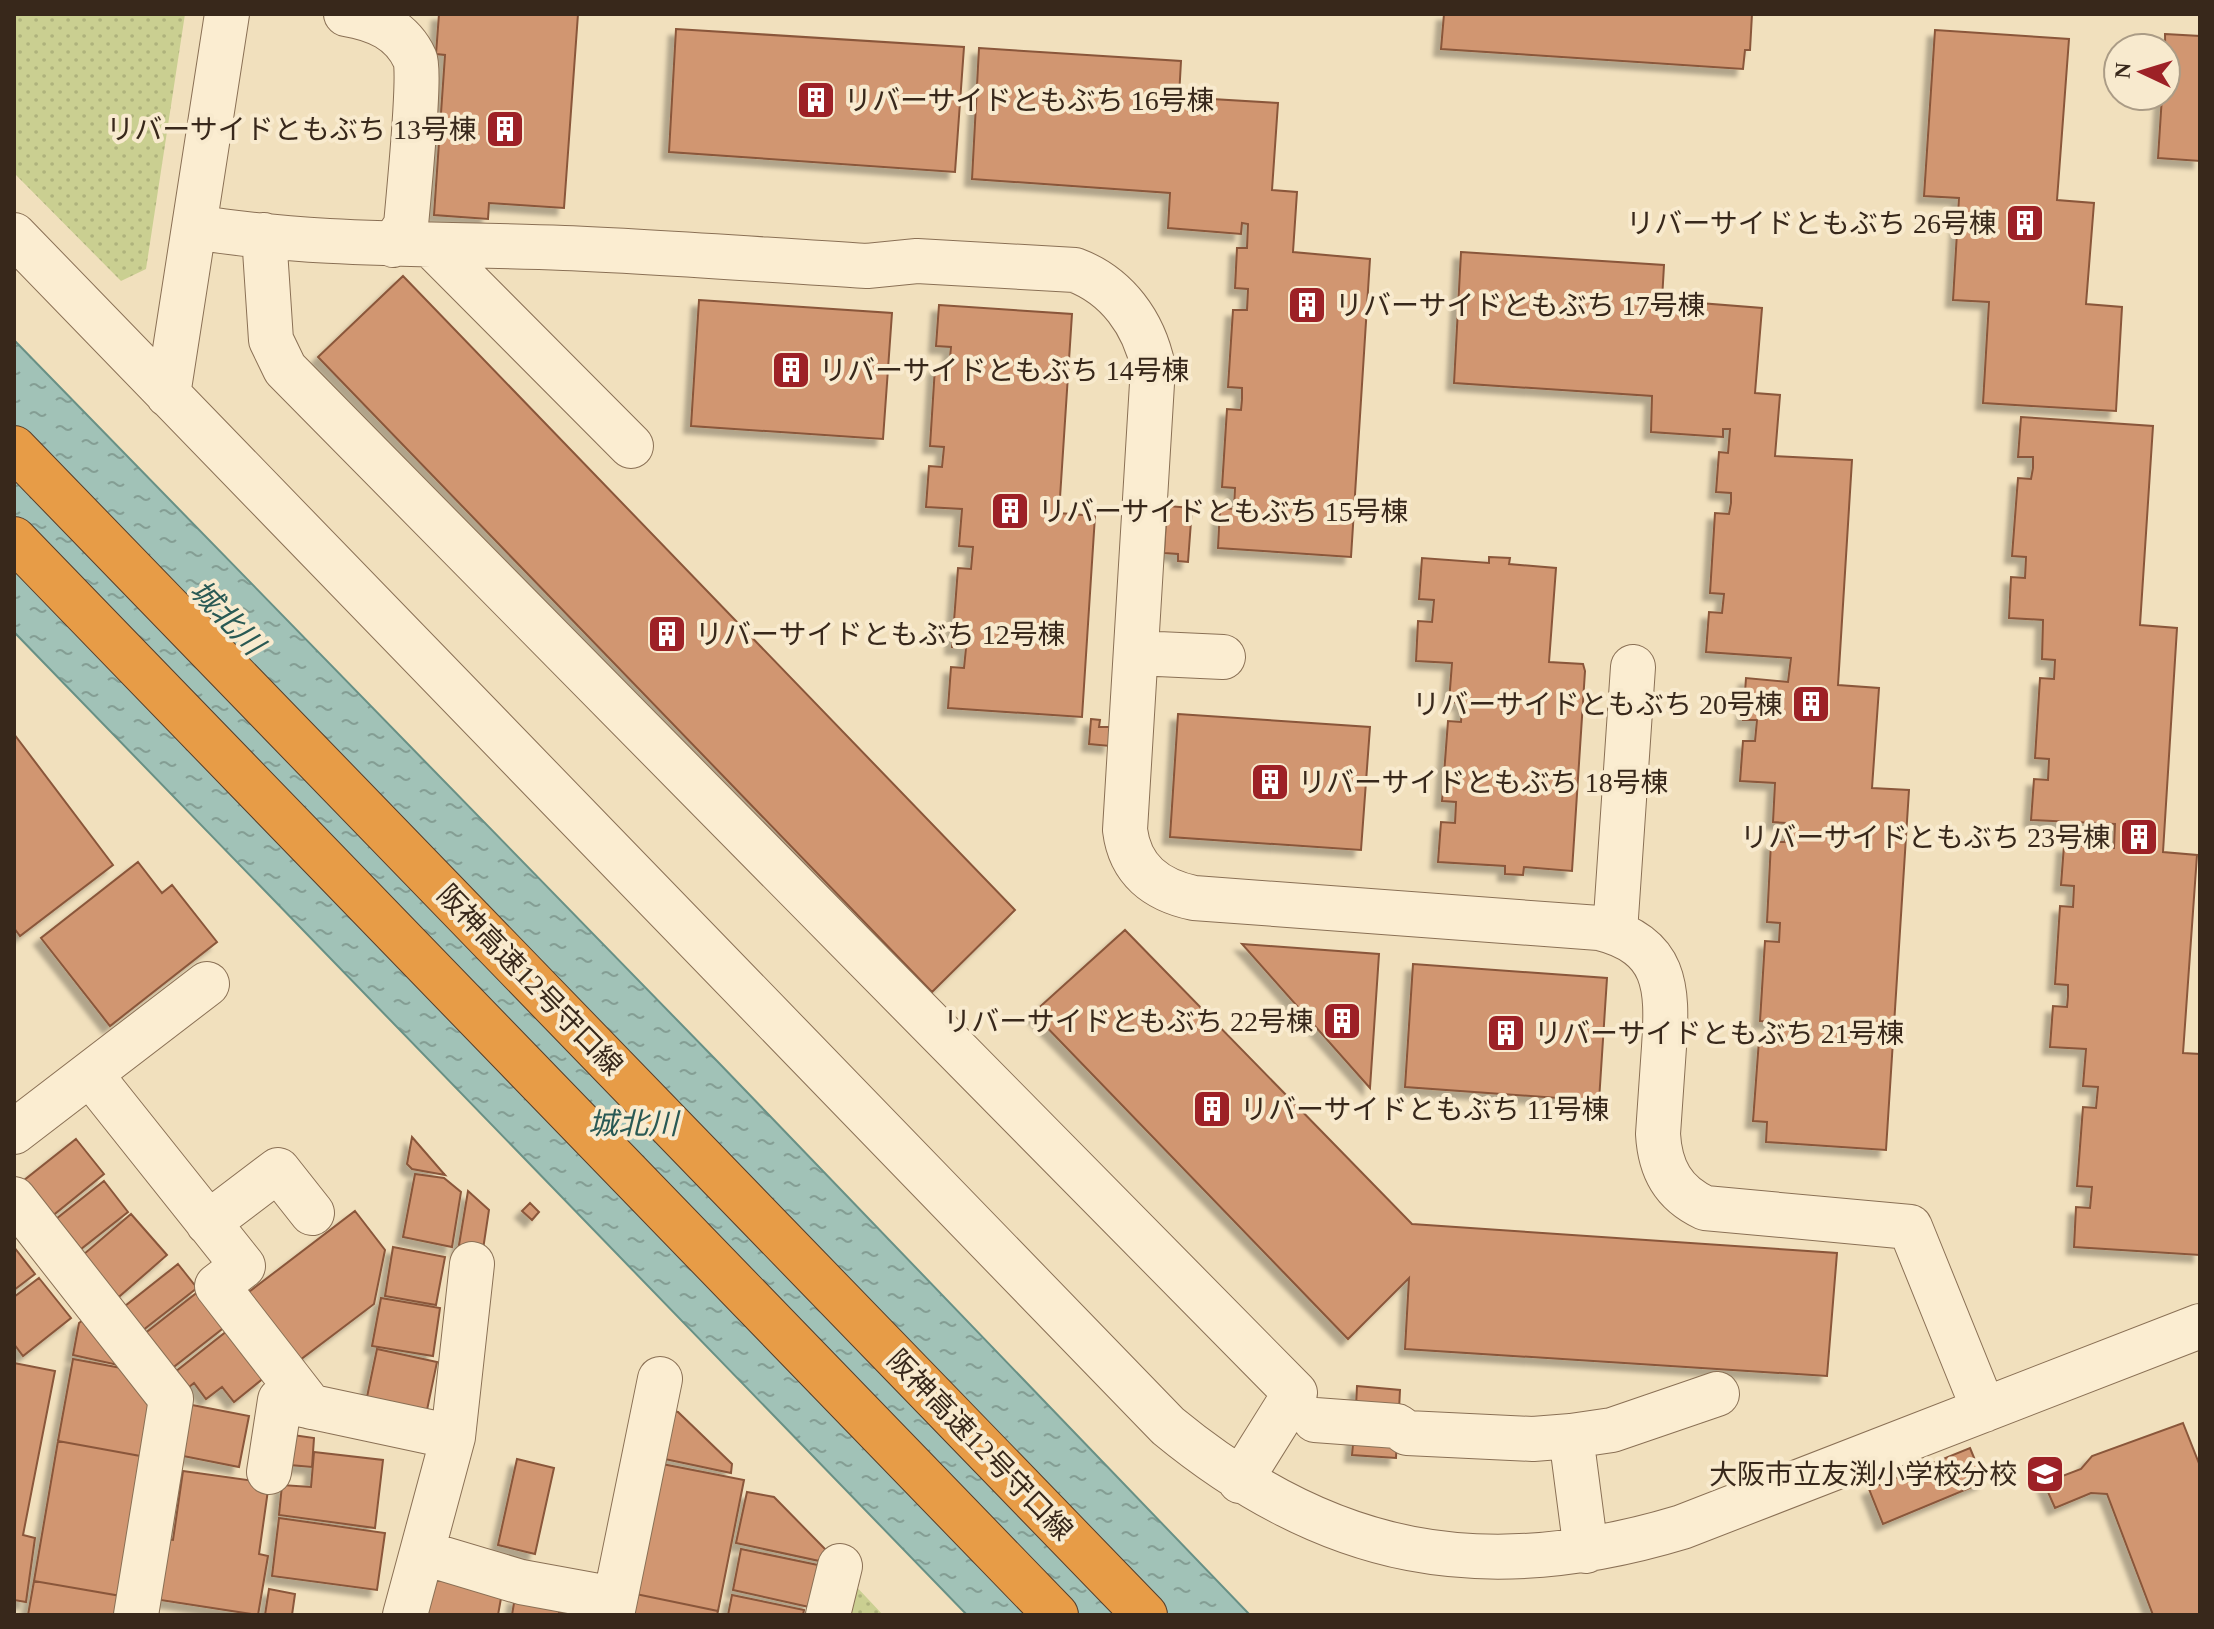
<svg xmlns="http://www.w3.org/2000/svg" width="2214" height="1629" font-family="'Times New Roman','Noto Sans JP',serif">
<defs>
<pattern id="green-dots" width="8" height="8" patternUnits="userSpaceOnUse" patternTransform="scale(2)"><rect width="8" height="8" fill="#cacf91"/><path d="M2 2h.1M6 6h.1" fill="none" stroke="#aeb27c" stroke-width="1.8" stroke-linecap="round"/></pattern>
<pattern id="water-ripples" width="26" height="14" patternUnits="userSpaceOnUse" patternTransform="scale(2)"><rect width="26" height="14" fill="#a1c2b7"/><path d="M2 4q2-2 4 0t4 0M15 11q2-2 4 0t4 0" fill="none" stroke="#849e94"/></pattern>
<filter id="shadow"><feDropShadow dx="-7" dy="7" stdDeviation="2" flood-color="#0004"/></filter>
</defs>
<rect width="100%" height="100%" fill="#f1e0bd"/>
<!-- green -->
<path fill="url(#green-dots)" d="M14 14H185L146 269 121 281 14 173Z
M852 1582 883 1615H842Z"/>
<!-- water -->
<path fill="url(#water-ripples)" stroke="#689085" stroke-width="2" d="M14 340 718 1062 1250 1615H967L14 632Z"/>
<!-- building -->
<path fill="#d19671" stroke="#8a573a" stroke-width="2" filter="url(#shadow)" d="M439 14H578L564 208 489 203 488 219 434 215 445 55 436 54Z
M1444 14H1752L1750 50H1745L1743 69 1441 49Z
M676 29 964 47 955 172 669 152Z
M1935 30 2069 39 2057 200 2094 203 2086 304 2122 307 2116 411 1983 403 1989 302 1953 300 1959 198 1924 196Z
M2165 34 2200 36V161L2158 158 2162 96H2166Z
M979 48 1181 61 1179 97 1278 103 1272 190 1297 192 1293 252 1370 259 1351 557 1218 548 1220 508 1234 509 1235 488 1222 487 1227 409 1241 410 1242 399V388L1228 387 1233 310H1247L1248 289 1235 288 1237 248H1247L1248 224 1242 223 1241 234 1168 228 1170 193 972 179Z
M1461 252 1664 265 1662 300 1762 308 1755 393 1780 395 1775 456 1852 460 1838 685 1879 688 1872 788 1909 790 1886 1150 1766 1142 1767 1122 1753 1121 1759 1040 1773 1041 1774 1022 1760 1021 1765 941 1779 942 1780 923 1767 922 1771 842H1785L1786 823 1773 822 1775 783 1740 781 1743 741H1755L1757 720H1743L1746 678 1788 682 1791 658 1706 652 1709 612 1722 613 1724 594 1710 593 1715 513 1729 514 1731 503V493L1716 492 1719 452 1728 453 1730 429H1723V437L1651 432 1652 396 1454 383Z
M403 276 1015 910 932 992 318 357Z
M699 300 892 313 883 439 691 426Z
M939 305 1072 314 1059 513 1095 516 1082 717 948 708 951 667 964 668 966 648 952 647 958 568 971 569 973 547 959 546 962 509 926 507 929 466 942 467 944 447 930 446 935 367 949 368 951 347 936 346Z
M2021 417 2153 426 2140 625 2177 628 2163 852 2197 855 2183 1053 2200 1054V1255L2074 1247 2076 1207 2090 1208 2092 1187 2077 1186 2083 1107 2096 1108 2098 1087 2083 1086 2086 1049 2050 1047 2053 1006 2067 1007 2068 996V985L2055 984 2060 906 2073 907 2074 886 2061 885 2064 845 2114 848 2115 824 2031 820 2034 779 2048 780 2049 759 2035 758 2040 678 2054 679 2055 660 2042 659 2043 620 2009 618 2011 577 2025 578 2026 557 2012 556 2018 478 2031 479 2033 468V457H2018Z
M1167 506 1192 508 1188 562 1178 561V554L1164 553Z
M1489 557 1510 558 1509 564 1556 568 1549 662 1583 664 1585 671 1572 871 1524 867 1523 875 1505 874V866L1438 862 1441 822 1455 823 1456 802 1442 801 1448 721 1461 722 1462 703 1449 702 1452 663 1416 661 1418 621 1432 622 1434 600 1419 599 1422 558 1489 563Z
M1178 714 1370 727 1361 850 1170 837Z
M1091 719 1100 720 1099 727H1112L1110 746 1089 744Z
M14 734 113 865 20 936 14 928Z
M138 862 162 893 172 885 217 942 110 1026 41 938Z
M1125 930 1412 1224 1837 1253 1827 1376 1405 1349 1409 1278 1348 1339 1033 1013Z
M1242 944 1379 954 1370 1088Z
M1413 964 1607 978 1599 1101 1405 1087Z
M412 1137 445 1175 412 1169 407 1164Z
M76 1139 104 1174 51 1217 23 1181Z
M415 1174 444 1178 461 1192 452 1247 403 1237Z
M104 1181 128 1212 81 1249 70 1235 64 1239 51 1223Z
M468 1191 489 1210 482 1256 458 1251Z
M530 1203 539 1212 532 1220 522 1211Z
M355 1211 385 1250 374 1304 292 1366 241 1298Z
M131 1214 167 1255 113 1302 77 1260Z
M14 1247 35 1274 14 1290Z
M393 1247 445 1257 436 1305 385 1296Z
M178 1264 197 1288 138 1334 120 1310Z
M39 1278 71 1318 23 1356 14 1344V1297Z
M199 1291 226 1326 166 1373 139 1338Z
M381 1298 440 1308 433 1356 372 1346Z
M86 1318 118 1365 73 1355 79 1323Z
M227 1331 265 1377 234 1402 222 1387 206 1399 194 1383 183 1392 170 1376Z
M377 1349 437 1362 427 1410 367 1397Z
M73 1359 132 1370 155 1395 146 1457 58 1441Z
M14 1363 55 1371 23 1535 35 1538 26 1602 14 1600Z
M1357 1386 1400 1390 1399 1410 1356 1407Z
M187 1404 249 1416 239 1467 178 1455Z
M670 1410 678 1412 732 1464 731 1473 660 1458Z
M2183 1423 2200 1466V1615H2153L2107 1494 2091 1493 2055 1508 2044 1483 2081 1469 2092 1456Z
M1354 1434 1397 1438 1396 1458 1352 1455Z
M293 1435 314 1438 312 1467 290 1465Z
M58 1441 146 1457 121 1596 34 1581Z
M1970 1448 1984 1482 1883 1524 1869 1489Z
M314 1452 383 1460 375 1528 279 1515 282 1485 311 1487Z
M517 1459 554 1468 535 1554 498 1545Z
M657 1463 744 1480 718 1611 631 1593Z
M183 1471 269 1483 259 1554 268 1556 258 1615 154 1599 163 1539 173 1540Z
M747 1492 774 1497 827 1551 824 1562 736 1543Z
M279 1518 385 1533 377 1590 272 1576Z
M741 1549 818 1565 809 1607 733 1590Z
M429 1576 503 1587 498 1615H423Z
M34 1581 121 1596 118 1615H28Z
M269 1589 295 1594 292 1615H265Z
M631 1593 718 1611 717 1615H626Z
M732 1595 804 1610 803 1615H728Z
M515 1597 560 1604 559 1612 585 1615H512Z"/>
<g fill="none" stroke-linecap="round" stroke-linejoin="round">
<defs>
<path id="minor" d="M346 14C376 19 402 30 415 59 421 72 408 202 406 225L393 245
M195 227C317 247 440 243 564 248 665 252 766 260 867 266L917 261 1075 270C1117 286 1144 323 1153 367L1125 830C1130 870 1156 890 1194 898L1599 928C1667 945 1668 987 1664 1047 1662 1076 1660 1105 1658 1134 1660 1169 1673 1193 1705 1208L1910 1227 1984 1410
M14 235 1168 1426C1328 1558 1484 1587 1682 1527L2200 1326
M264 235 271 340 285 369 1295 1393 1240 1481
M433 247 631 446
M168 395 227 14
M1136 653 1223 657
M1615 932 1633 667
M90 1074 243 1266 217 1286 311 1407
M14 1132 207 984
M14 1199 171 1399 136 1615
M208 1223 278 1170 312 1213
M1315 1420 1397 1426 1407 1433 1533 1439 1571 1436 1612 1430 1717 1394
M1571 1436 1586 1551
M269 1472 280 1400 453 1437
M424 1553 521 1582 614 1599
M405 1615 453 1437 472 1264
M612 1615 660 1379
M828 1615 840 1566"/>
<path id="highway" d="M14 448 1145 1615
M14 539 1056 1615"/>
</defs>
<!-- minor casing -->
<use href="#minor" stroke="#8a7055" stroke-width="46"/>
<!-- highway casing -->
<use href="#highway" stroke="#573e2a" stroke-width="46"/>
<!-- minor -->
<use href="#minor" stroke="#fbedd1" stroke-width="44"/>
<!-- highway -->
<use href="#highway" stroke="#e79c47" stroke-width="44"/>
</g>
<!-- icons -->
<defs>
<symbol id="building-square" viewBox="-11 -11 22 22"><rect x="-9" y="-9" width="18" height="18" rx="4" fill="#9d2126" stroke="#f8eace"/><path d="M-4-6H4V6H1V3H-1V6H-4ZM-2.5-4.3h1.7v1.8h-1.7ZM.8-4.3h1.7v1.8H.8ZM-2.5-1h1.7V.8h-1.7ZM.8-1h1.7V.8H.8Z" fill="#fff"/></symbol>
<symbol id="school-square" viewBox="-11 -11 22 22"><rect x="-9" y="-9" width="18" height="18" rx="4" fill="#9d2126" stroke="#f8eace"/><path d="M0-5L7-2L0 1L-7-2ZM-4 1L0 2.5L4 1V4Q0 6-4 4Z" fill="#fff"/></symbol>
</defs>
<g fill-rule="evenodd">
<use href="#building-square" x="794" y="78" width="44" height="44"/>
<use href="#building-square" x="483" y="107" width="44" height="44"/>
<use href="#building-square" x="2003" y="201" width="44" height="44"/>
<use href="#building-square" x="1285" y="283" width="44" height="44"/>
<use href="#building-square" x="769" y="348" width="44" height="44"/>
<use href="#building-square" x="988" y="489" width="44" height="44"/>
<use href="#building-square" x="645" y="612" width="44" height="44"/>
<use href="#building-square" x="1789" y="682" width="44" height="44"/>
<use href="#building-square" x="1248" y="760" width="44" height="44"/>
<use href="#building-square" x="2117" y="815" width="44" height="44"/>
<use href="#building-square" x="1320" y="999" width="44" height="44"/>
<use href="#building-square" x="1484" y="1011" width="44" height="44"/>
<use href="#building-square" x="1190" y="1087" width="44" height="44"/>
<use href="#school-square" x="2023" y="1452" width="44" height="44"/>
</g>
<g text-anchor="middle" dominant-baseline="central" stroke-width="8" stroke-linejoin="round" paint-order="stroke">
<!-- poi labels -->
<g font-size="28" fill="#38281b" stroke="#f8eace" text-anchor="start">
<text x="844" y="100">リバーサイドともぶち 16号棟</text>
<text x="477" y="129" text-anchor="end">リバーサイドともぶち 13号棟</text>
<text x="1997" y="223" text-anchor="end">リバーサイドともぶち 26号棟</text>
<text x="1335" y="305">リバーサイドともぶち 17号棟</text>
<text x="819" y="370">リバーサイドともぶち 14号棟</text>
<text x="1038" y="511">リバーサイドともぶち 15号棟</text>
<text x="695" y="634">リバーサイドともぶち 12号棟</text>
<text x="1783" y="704" text-anchor="end">リバーサイドともぶち 20号棟</text>
<text x="1298" y="782">リバーサイドともぶち 18号棟</text>
<text x="2111" y="837" text-anchor="end">リバーサイドともぶち 23号棟</text>
<text x="1314" y="1021" text-anchor="end">リバーサイドともぶち 22号棟</text>
<text x="1534" y="1033">リバーサイドともぶち 21号棟</text>
<text x="1240" y="1109">リバーサイドともぶち 11号棟</text>
<text x="2017" y="1474" text-anchor="end">大阪市立友渕小学校分校</text>
</g>
<!-- street labels -->
<g font-size="28" fill="#38281b" stroke="#f8eace">
<text transform="translate(530 980) rotate(46)">阪神高速12号守口線</text>
<text transform="translate(980 1445) rotate(46)">阪神高速12号守口線</text>
</g>
<!-- water labels -->
<g font-size="30" font-style="italic" fill="#295954" stroke="#f8eace">
<text transform="translate(227 617) rotate(46)">城北川</text>
<text x="633" y="1123">城北川</text>
</g>
</g>
<!-- border -->
<rect width="2214" height="1629" fill="none" stroke="#38281b" stroke-width="32"/>
<!-- north arrow -->
<g transform="translate(2142 72) rotate(274)"><circle r="38" fill="#f8eace" stroke="#ab9c86" stroke-width="2"/>
<path d="M0-6L14 30L0 20L-14 30Z" fill="#9d2126"/>
<text y="-12" font-size="22" font-weight="bold" text-anchor="middle" fill="#38281b">N</text>
</g>
</svg>
